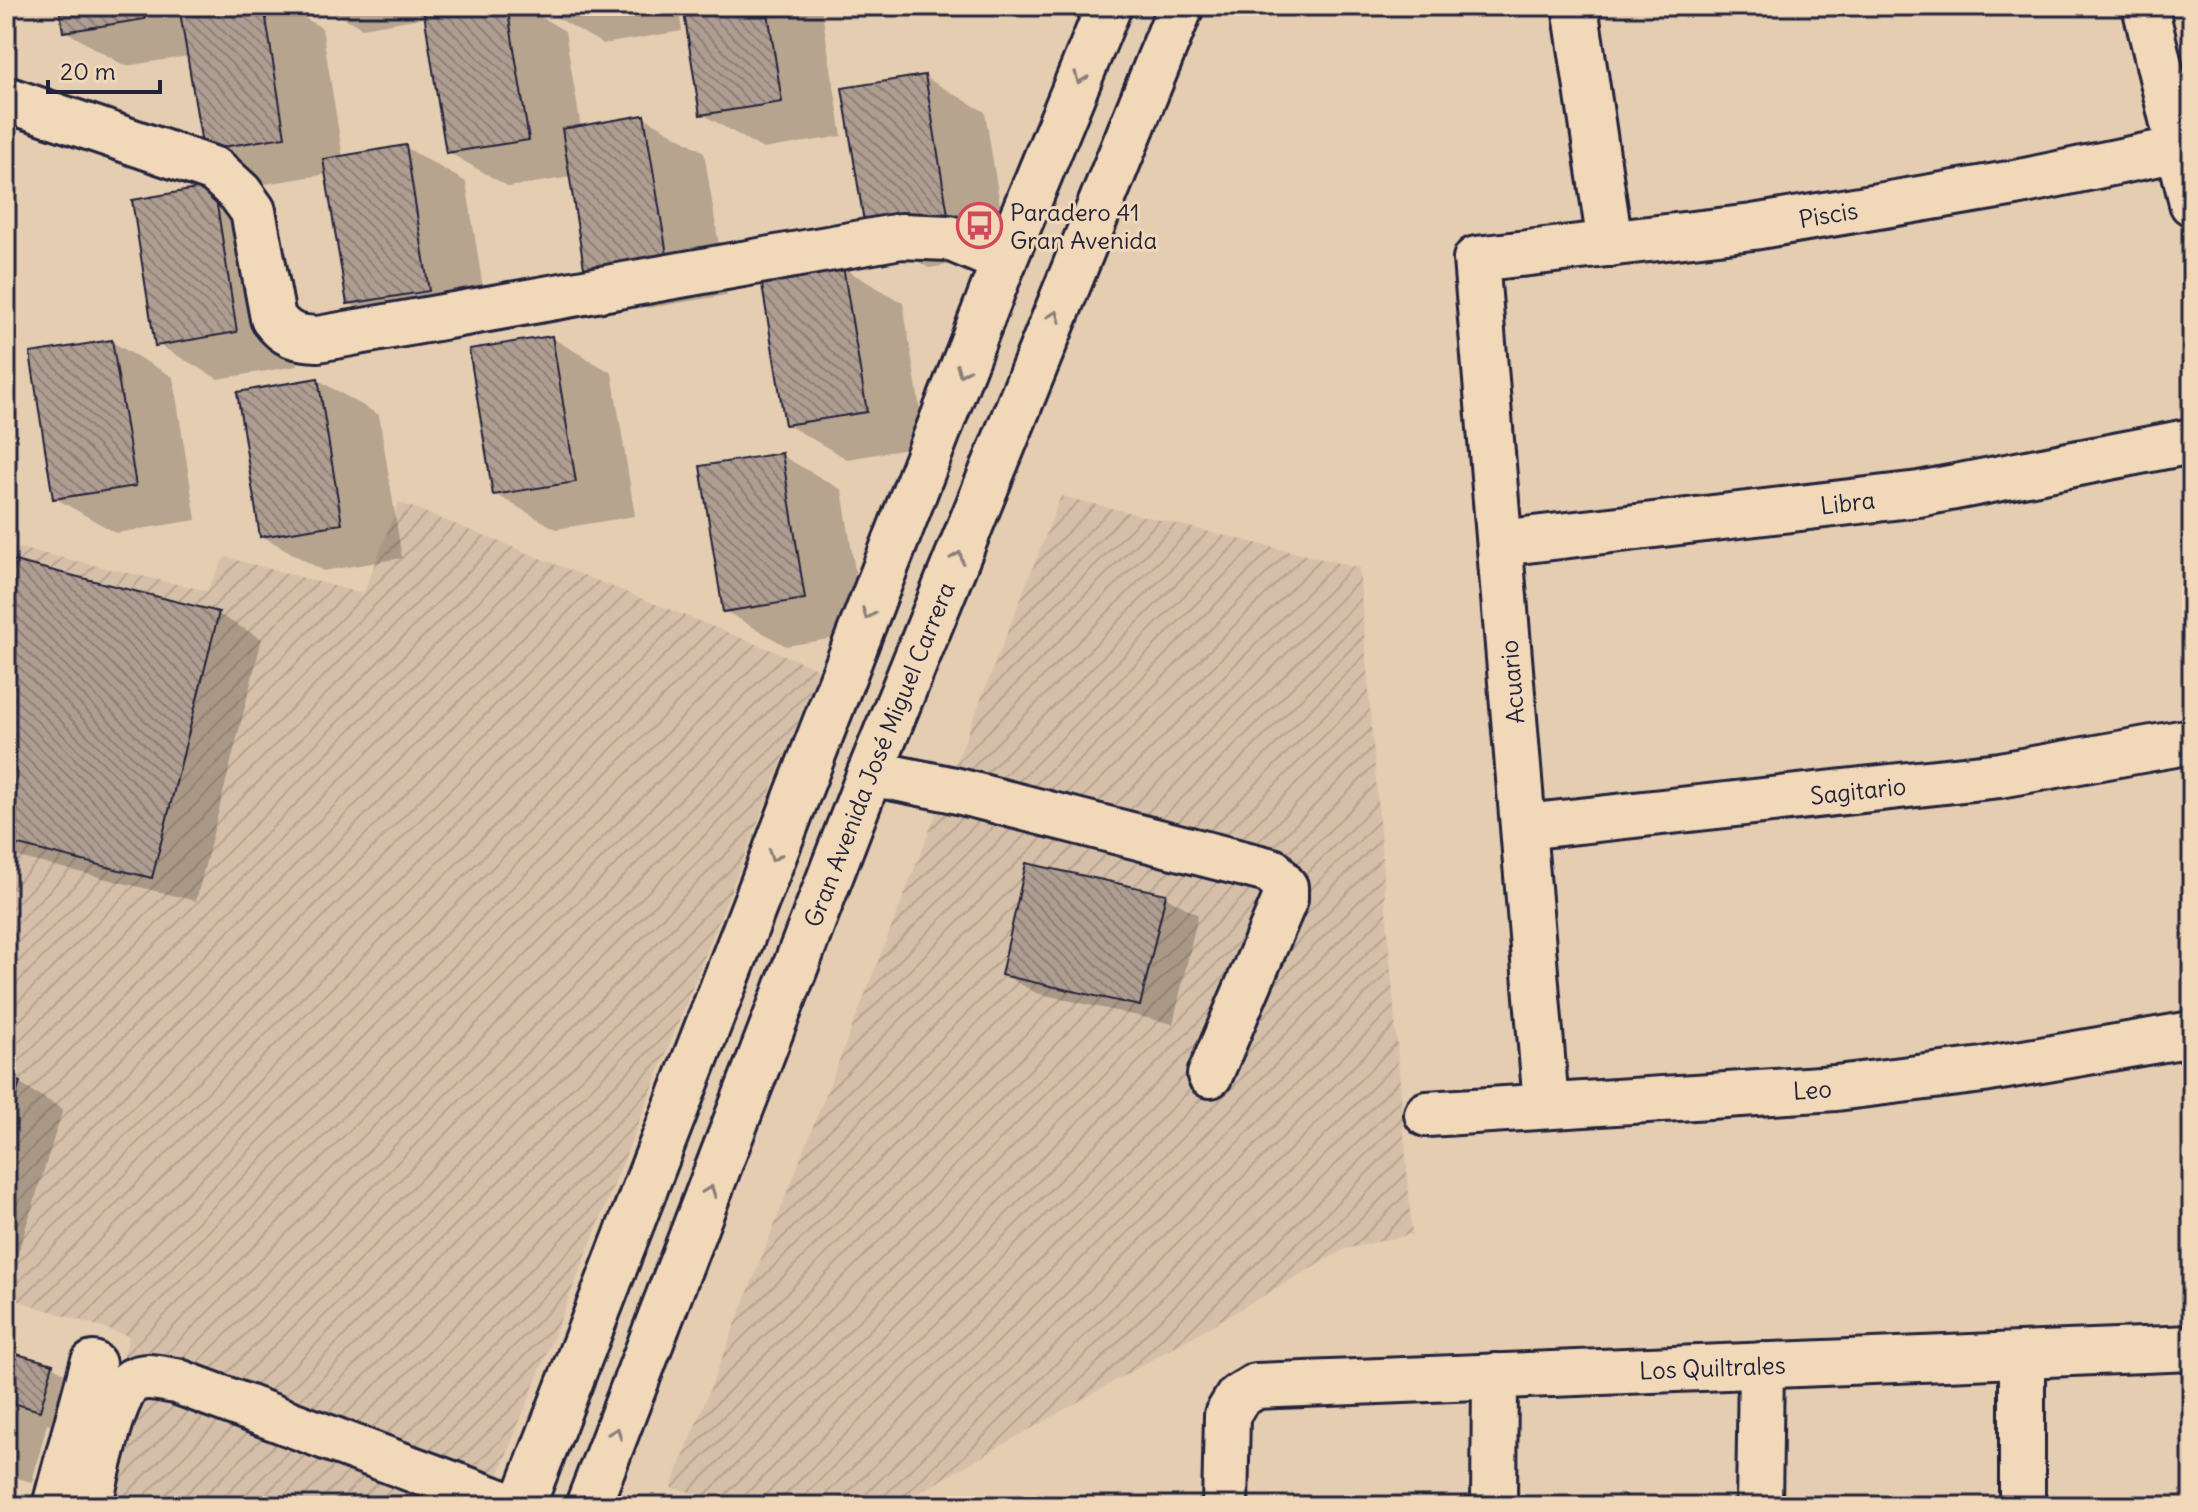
<svg xmlns="http://www.w3.org/2000/svg" width="2198" height="1512" font-family="Delius,sans-serif">
<defs>
<pattern id="industrial-furrows" width="10" height="10" patternUnits="userSpaceOnUse" patternTransform="scale(2)"><rect width="10" height="10" fill="#d5bfa8"/><path d="M-1 1l2-2M0 10L10 0M9 11l2-2" fill="none" stroke="#b7a492"/></pattern>
<pattern id="building-back-hatch" width="6" height="6" patternUnits="userSpaceOnUse" patternTransform="scale(2)"><rect width="6" height="6" fill="#af9d91"/><path d="M-1 5l2 2M0 0l6 6M5-1l2 2" fill="none" stroke="#8e8078"/></pattern>
</defs>
<rect width="100%" height="100%" fill="#e5cdb2"/>
<filter id="ink" filterUnits="userSpaceOnUse"><feTurbulence type="fractalNoise" baseFrequency=".0125" numOctaves="2"/><feDisplacementMap in="SourceGraphic" scale="16" xChannelSelector="R" yChannelSelector="G"/><feConvolveMatrix kernelMatrix="1 2 1 2 8 2 1 2 1" color-interpolation-filters="sRGB"/></filter>
<g filter="url(#ink)">
<!-- industrial -->
<path fill="url(#industrial-furrows)" d="M1061 496 1359 568 1412 1234 1345 1249 896 1506H757L671 1488Z
M399 502 819 669 486 1506H82L129 1336 6 1297V545L207 591 225 557 363 594Z"/>
<!-- shadow -->
<path fill="#0003" d="M61 6H283L322 28 343 158 405 147 466 182 489 325 409 338 349 303 328 174 265 184 204 149 189 56 125 66 65 31Z
M324 6H522L565 31 581 128 644 117 704 152 727 295 648 308 587 273 571 177 509 187 448 152 427 17 362 28Z
M541 6H678L682 31 603 44 542 9Z
M685 6H821L842 136 763 149 702 114Z
M925 77 985 112 1008 255 929 268 868 233Z
M213 189 274 224 297 366 218 379 157 344Z
M843 268 903 303 926 446 847 459 786 424Z
M552 338 612 373 635 516 556 529 495 494Z
M112 342 173 377 196 520 116 533 55 498Z
M318 380 379 415 402 558 323 571 262 536Z
M781 455 842 490 865 633 786 646 725 611Z
M6 561 218 614 262 639 196 901 6 854Z
M1165 896 1198 915 1173 1024 1036 993 1003 974Z
M6 1079 20 1084 63 1109 7 1288Z
M6 1354 52 1366 95 1391 83 1434 47 1424 32 1482 6 1475Z"/>
<!-- building -->
<path fill="url(#building-back-hatch)" stroke="#22223b" stroke-width="2" d="M59 6H143L145 19 63 32Z
M179 6H264L285 137 203 150Z
M507 6 529 140 446 153 423 7Z
M683 6H767L782 102 700 115Z
M925 75 949 221 866 234 842 88Z
M644 115 668 261 585 274 562 129Z
M406 145 429 291 347 304 323 159Z
M214 186 237 332 155 346 132 200Z
M843 266 867 412 785 425 761 279Z
M552 336 576 482 493 495 469 349Z
M112 340 136 486 53 499 30 353Z
M318 378 342 524 260 537 237 392Z
M782 453 805 599 723 612 700 466Z
M6 559 219 612 152 878 6 842Z
M1026 863 1166 894 1140 1006 1001 975Z
M6 1077 20 1082 6 1128Z
M6 1351 53 1364 40 1411 6 1401Z"/>
<g fill="none" stroke-linecap="round" stroke-linejoin="round">
<defs>
<g id="minor">
<path d="M1575 6 1610 244"/>
<path d="M2145 6 2192 203"/>
<path d="M6 99 215 170 240 193 253 211 273 318C286 336 297 338 318 339L901 236 949 238 1004 261"/>
<path id="s1" d="M1500 543 1919 494 2192 441"/>
<path d="M870 773 950 789 1272 871 1285 887V899L1210 1075"/>
<path id="s2" d="M1524 827 2000 775 2192 741"/>
<path id="s3" d="M1546 1105 1476 259 1753 227 2015 183 2179 149"/>
<path id="s4" d="M1427 1114 1836 1088 1983 1070 2192 1034"/>
<path d="M55 1506 93 1364"/>
<path d="M89 1506C96 1481 112 1393 132 1381 146 1373 161 1379 176 1381L511 1506"/>
<path id="s5" d="M1225 1506 1227 1415 1238 1397 1256 1386 2192 1348"/>
<path d="M1494 1506 1495 1376"/>
<path d="M1759 1506 1761 1365"/>
<path d="M2022 1506V1355"/>
</g>
<g id="major">
<path d="M522 1506 1004 261 1109 6"/>
<path id="s6" d="M588 1506 870 773 1181 6"/>
</g>
</defs>
<!-- minor casing -->
<use href="#minor" stroke="#22223b" stroke-width="50"/>
<!-- major casing -->
<use href="#major" stroke="#22223b" stroke-width="50"/>
<!-- minor -->
<use href="#minor" stroke="#f1d8b9" stroke-width="44"/>
<!-- major -->
<use href="#major" stroke="#f1d8b9" stroke-width="44"/>
</g>
<!-- one-way arrows -->
<defs><path id="oneway-chevron" d="M-2-3.5L2.5 0L-2 3.5" fill="none" stroke-width="1.6" stroke-linecap="round" stroke-linejoin="round" transform="scale(2)"/></defs>
<g stroke="#8a7d7a">
<use href="#oneway-chevron" transform="translate(1080 78) rotate(112)"/>
<use href="#oneway-chevron" transform="translate(1055 316) rotate(-68)"/>
<use href="#oneway-chevron" transform="translate(962 371) rotate(111)"/>
<use href="#oneway-chevron" transform="translate(958 557) rotate(-68)"/>
<use href="#oneway-chevron" transform="translate(868 614) rotate(111)"/>
<use href="#oneway-chevron" transform="translate(774 856) rotate(111)"/>
<use href="#oneway-chevron" transform="translate(710 1191) rotate(-69)"/>
<use href="#oneway-chevron" transform="translate(616 1433) rotate(-69)"/>
</g>
</g>
<!-- icons -->
<defs>
<symbol id="bus-ring" viewBox="-11 -11 22 22"><circle r="9.5" fill="#f1d8b9" stroke="#d1495b" stroke-width="1.5"/><path d="M-5-6H5V4H4V6H2V4H-2V6H-4V4H-5ZM-3.5-4V0h7V-4ZM-3.5 1.2v1.5H-2V1.2ZM2 1.2v1.5H3.5V1.2Z" fill="#d1495b"/></symbol>
</defs>
<g fill-rule="evenodd">
<use href="#bus-ring" x="954" y="200" width="51" height="51"/>
</g>
<g text-anchor="middle" dominant-baseline="central" stroke-width="6" stroke-linejoin="round" paint-order="stroke">
<!-- poi labels -->
<g font-size="24" fill="#22223b" stroke="#f1d8b9" text-anchor="start">
<text x="1010" y="212">Paradero 41<tspan x="1010" dy="28">Gran Avenida</tspan></text>
</g>
<!-- street labels -->
<g font-size="24" fill="#22223b" stroke="#f1d8b9">
<text stroke="none"><textPath href="#s3" startOffset="1204">Piscis</textPath></text>
<text stroke="none"><textPath href="#s1" startOffset="350">Libra</textPath></text>
<text transform="translate(1512 682) rotate(-95)">Acuario</text>
<text stroke="none"><textPath href="#s6" startOffset="806">Gran Avenida José Miguel Carrera</textPath></text>
<text stroke="none"><textPath href="#s2" startOffset="336">Sagitario</textPath></text>
<text stroke="none"><textPath href="#s4" startOffset="386">Leo</textPath></text>
<text stroke="none"><textPath href="#s5" startOffset="590">Los Quiltrales</textPath></text>
</g>
</g>
<!-- margin -->
<rect width="2198" height="1512" fill="none" stroke="#f1d8b9" stroke-width="32"/>
<rect x="16" y="16" width="2166" height="1480" fill="none" stroke="#22223b" stroke-width="3" filter="url(#ink)"/>
<!-- scale -->
<path d="M48 80v12h112v-12" fill="none" stroke="#22223b" stroke-width="4"/>
<text x="60" y="80" font-size="24" fill="#22223b" stroke="#f1d8b9" stroke-width="6" paint-order="stroke">20 m</text>
</svg>
